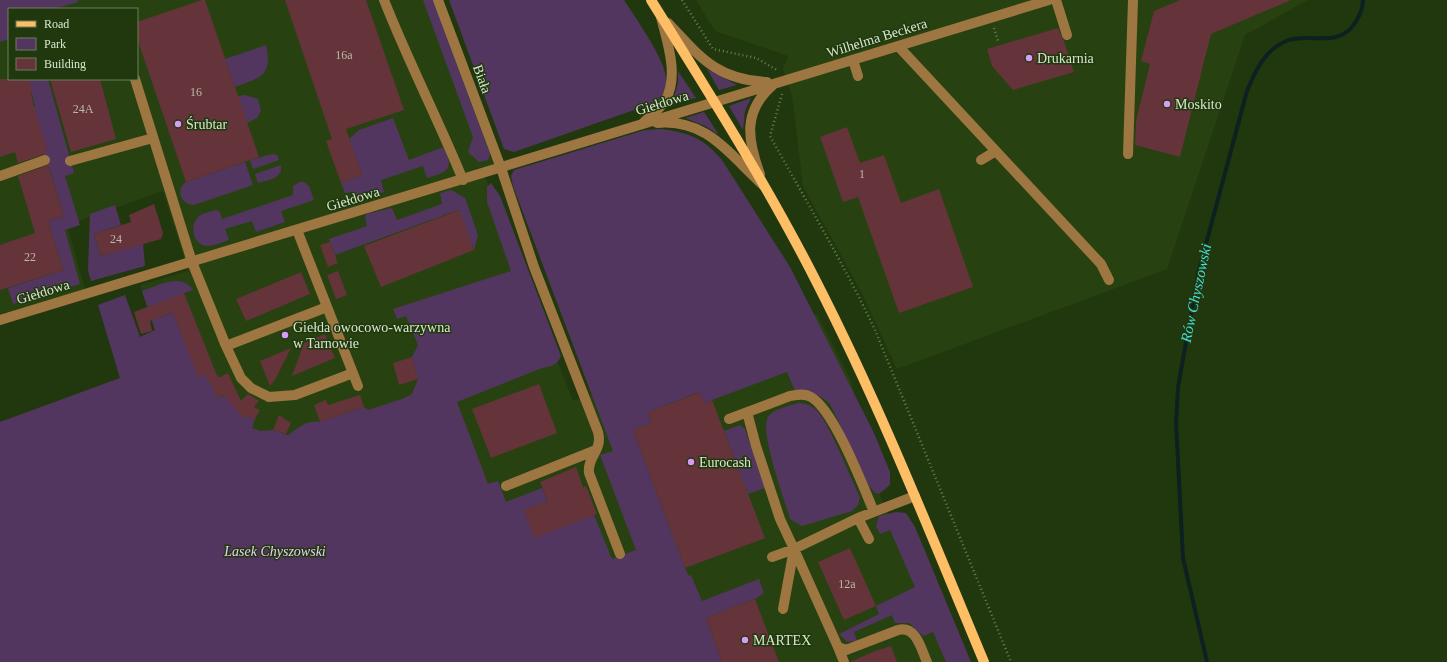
<svg xmlns="http://www.w3.org/2000/svg" width="1447" height="662" font-family="Georgia,serif">
<rect width="100%" height="100%" fill="#21380e"/>
<!-- built -->
<path fill="#274210" d="M54 0H438L501 168 484 174 573 401 817 314 851 381 881 499 965 662H686L296 442 214 416 155 331 140 285 188 271 163 191 67 225 85 290 0 314V20L9 17V79H137V9H31Z
M696 0H1308L1245 35 1167 269 897 369 862 293 803 186 792 95 783 69 788 56 715 31Z"/>
<!-- green -->
<path fill="#523660" d="M0 0H78V2L54 9H9V39L0 42Z
M423 0H433L490 154 488 160 479 162 468 152 473 137Z
M449 0H624C636 19 663 56 666 77 668 88 662 97 654 103L514 152 504 149Z
M266 45C273 76 260 78 235 87L225 59Z
M707 69 737 85 719 90Z
M678 71 696 98 668 105C676 96 679 84 678 71Z
M28 79H48L74 173 65 176 80 225 65 230 80 284 13 304 8 288 64 270 48 221 64 216 49 167H47L43 151 47 149 28 108 35 106Z
M245 95 258 99 261 111 257 118 247 123 238 96Z
M751 98 745 111 743 130 729 106Z
M704 112 719 135 705 126 685 118Z
M393 118 409 160 441 148H444C455 170 447 172 427 178L423 166 381 180 384 192 356 200 353 192 345 193 341 183 362 175 349 139 359 130Z
M662 129C690 133 703 138 722 160L790 267 874 433 890 472V485L879 494 875 493 869 486 830 404C819 394 811 391 795 391L787 372 704 403 699 392 648 412 652 422 633 430 685 568 689 576 691 575 702 601 759 579 764 593 755 599 706 618 722 662H0V422L120 378 98 305 125 295 140 337 155 330 142 291C158 286 181 272 193 290L184 293 161 317 173 312 198 376 214 370 219 378 210 382 218 398 226 395 246 415 255 419 252 428 261 431 273 430 288 435C298 428 307 419 320 422L364 407 368 410 402 399 412 394 418 379 412 357 418 345 406 316 397 319 393 309 511 271 487 202V187L491 183 500 196 561 356C557 366 551 366 542 368L457 402 488 484 498 481 506 502 542 488 548 501 524 510 534 537 594 515 612 559 636 550 600 455 613 451 513 186 511 176 514 170 645 130Z
M273 154 277 155 279 160 253 169 250 160Z
M245 162 253 185 194 205C181 204 175 190 186 182Z
M281 165C283 179 268 180 258 183L255 174Z
M300 182H304L309 186 314 200 281 211 285 222 256 232 252 221 225 229 229 240C223 242 214 246 208 246 193 246 189 226 198 217 202 213 210 212 216 210L220 212 222 219 293 195V186Z
M451 190 465 198 478 235 474 250 458 210 335 255 329 239 367 226 365 218 366 214 392 208 397 220 442 204 440 193Z
M115 205 121 225 94 234 101 256 143 243 145 266 91 281 88 271 90 214Z
M798 403C805 403 810 405 815 409 828 419 851 479 860 497L858 505 852 511 802 526 790 519C785 501 759 431 768 417 773 409 789 406 798 403Z
M740 425 745 429 765 488 748 494 724 431Z
M896 512 906 513 915 527 971 662H946L933 632 923 636 909 623H895L892 615 854 632 857 641 847 642 839 634 879 614 876 606 915 587 890 530 880 534 876 526 879 516Z"/>
<g fill="none" stroke-linecap="round" stroke-linejoin="round">
<!-- stream -->
<path stroke="#0d2120" stroke-width="4" d="M1207 662 1183 558 1176 422 1178 387 1199 270 1247 91C1255 71 1265 50 1286 41 1310 32 1338 49 1355 23 1359 17 1363 8 1363 0"/>
</g>
<!-- building -->
<path fill="#65333a" d="M202 0H205L259 157 186 182 137 38V22Z
M285 0H366L404 110 346 129 362 175 341 183 326 141 332 139Z
M1180 0H1291L1211 34 1180 157 1135 145 1136 121 1150 64 1141 61 1154 11Z
M1058 28 1064 41 1074 72 1013 90 992 66 987 49Z
M0 79H28L33 92 31 93 34 107 47 149 44 150 45 154 18 163 15 152 0 157Z
M50 79H100L116 139 71 152Z
M847 127 860 163 884 155 901 203 939 189 973 287 899 313 858 197 843 202 820 137Z
M48 165 64 216 48 221 64 270 0 290V245L35 233 18 176Z
M154 204 163 233 161 239 101 256 94 234 131 222 129 215Z
M459 210 474 250 381 287 364 246Z
M330 242 338 263 328 267 320 245Z
M338 271 347 295 336 299 327 275Z
M301 272 310 294 246 321 236 299Z
M184 293 218 378 228 373 241 401 248 394 259 401 254 407 260 410 255 419 247 416 243 418 224 395 218 398 205 374 198 377 173 312 150 321 152 331 141 334 134 312Z
M325 334 335 358 292 376 304 343Z
M291 348 276 378 270 386 260 361Z
M412 357 418 379 399 385 393 363Z
M539 384 557 433 491 458 472 409Z
M700 392 704 403 712 400 765 538 685 568 633 430 652 422 648 412Z
M360 395 364 407 320 422 314 405 326 400 328 405Z
M279 415 291 423 286 434 273 430Z
M576 467 583 487 586 486 597 514 534 538 524 510 548 501 540 482Z
M850 548 876 606 844 620 818 562Z
M755 599 779 662H722L706 618Z
M891 646 897 662H850L875 651Z"/>
<g fill="none" stroke-linecap="round" stroke-linejoin="round">
<!-- path -->
<path stroke="#6a7e5b" stroke-width="2.5" stroke-dasharray="1 3" stroke-linecap="butt" d="M682 0 713 49 756 58 777 70
M994 28 998 41
M782 94 770 136C806 201 844 264 875 330L1011 662"/>
<!-- minor -->
<path stroke="#9d7642" stroke-width="10" d="M384 0C408 61 438 119 463 180
M438 0 501 168 534 267 598 432C603 451 587 456 589 473L620 554
M1056 0 1067 35
M668 23C700 57 717 80 767 82
M899 47 1101 264 1109 280
M853 60 858 76
M135 79 192 262 226 346 241 378 251 388 269 397 295 395 353 373
M644 122C652 115 661 108 666 99 679 74 667 42 661 17
M657 123C708 118 730 156 764 186
M1128 154 1133 0
M981 160 996 151
M70 161 153 138
M760 174C747 139 743 111 773 85
M0 176 45 160
M297 230 358 386
M0 320 1049 0
M226 346 327 307
M747 412 756 446 780 519 794 549
M729 419 790 396C797 395 804 393 811 397 834 410 863 486 874 512
M506 486 596 450
M915 496 858 518 794 549 838 647 846 650 898 630C916 625 921 649 927 662
M858 518 869 539
M772 557 794 549 783 609
M838 647 844 662"/>
<!-- major -->
<path stroke="#febe66" stroke-width="10" d="M651 0C709 93 768 186 817 283 880 406 931 535 984 662"/>
</g>
<!-- markers -->
<g fill="#d89bf8" stroke="#21380e" stroke-width="1.5">
<circle cx="1029" cy="58" r="4"/>
<circle cx="1167" cy="104" r="4"/>
<circle cx="178" cy="124" r="4"/>
<circle cx="285" cy="335" r="4"/>
<circle cx="691" cy="462" r="4"/>
<circle cx="745" cy="640" r="4"/>
</g>
<g text-anchor="middle" dominant-baseline="central" stroke-width="3" stroke-linejoin="round" paint-order="stroke">
<!-- number labels -->
<g font-size="12" fill="#bbbaaa">
<text x="344" y="55">16a</text>
<text x="196" y="92">16</text>
<text x="83" y="109">24A</text>
<text x="862" y="174">1</text>
<text x="116" y="239">24</text>
<text x="30" y="257">22</text>
<text x="847" y="584">12a</text>
</g>
<!-- street labels -->
<g font-size="14" fill="#d8e7cf" stroke="#21380e">
<text transform="translate(877 38) rotate(-17)">Wilhelma Beckera</text>
<text transform="translate(482 79) rotate(70)">Biała</text>
<text transform="translate(662 103) rotate(-17)">Giełdowa</text>
<text transform="translate(353 199) rotate(-17)">Giełdowa</text>
<text transform="translate(43 292) rotate(-17)">Giełdowa</text>
</g>
<!-- poi labels -->
<g font-size="14" fill="#d8e7cf" stroke="#21380e" text-anchor="start">
<text x="1037" y="58">Drukarnia</text>
<text x="1175" y="104">Moskito</text>
<text x="186" y="124">Śrubtar</text>
<text x="293" y="327">Giełda owocowo-warzywna<tspan x="293" dy="16">w Tarnowie</tspan></text>
<text x="699" y="462">Eurocash</text>
<text x="753" y="640">MARTEX</text>
</g>
<!-- park labels -->
<g font-size="14" font-style="italic" fill="#e8cdf7" stroke="#21380e">
<text x="275" y="551">Lasek Chyszowski</text>
</g>
<!-- water labels -->
<g font-size="15" font-style="italic" fill="#42dfdd" stroke="#21380e">
<text transform="translate(1196 293) rotate(-78)">Rów Chyszowski</text>
</g>
</g>
<!-- legend -->
<rect x="8" y="8" width="130" height="72" fill="#21380e" stroke="#6a7e5b"/>
<rect x="16" y="21" width="20" height="6" fill="#febe66" stroke="#6a7e5b"/>
<text x="44" y="28" font-size="12" fill="#d8e7cf">Road</text>
<rect x="16" y="38" width="20" height="12" fill="#523660" stroke="#6a7e5b"/>
<text x="44" y="48" font-size="12" fill="#d8e7cf">Park</text>
<rect x="16" y="58" width="20" height="12" fill="#65333a" stroke="#6a7e5b"/>
<text x="44" y="68" font-size="12" fill="#d8e7cf">Building</text>
</svg>
